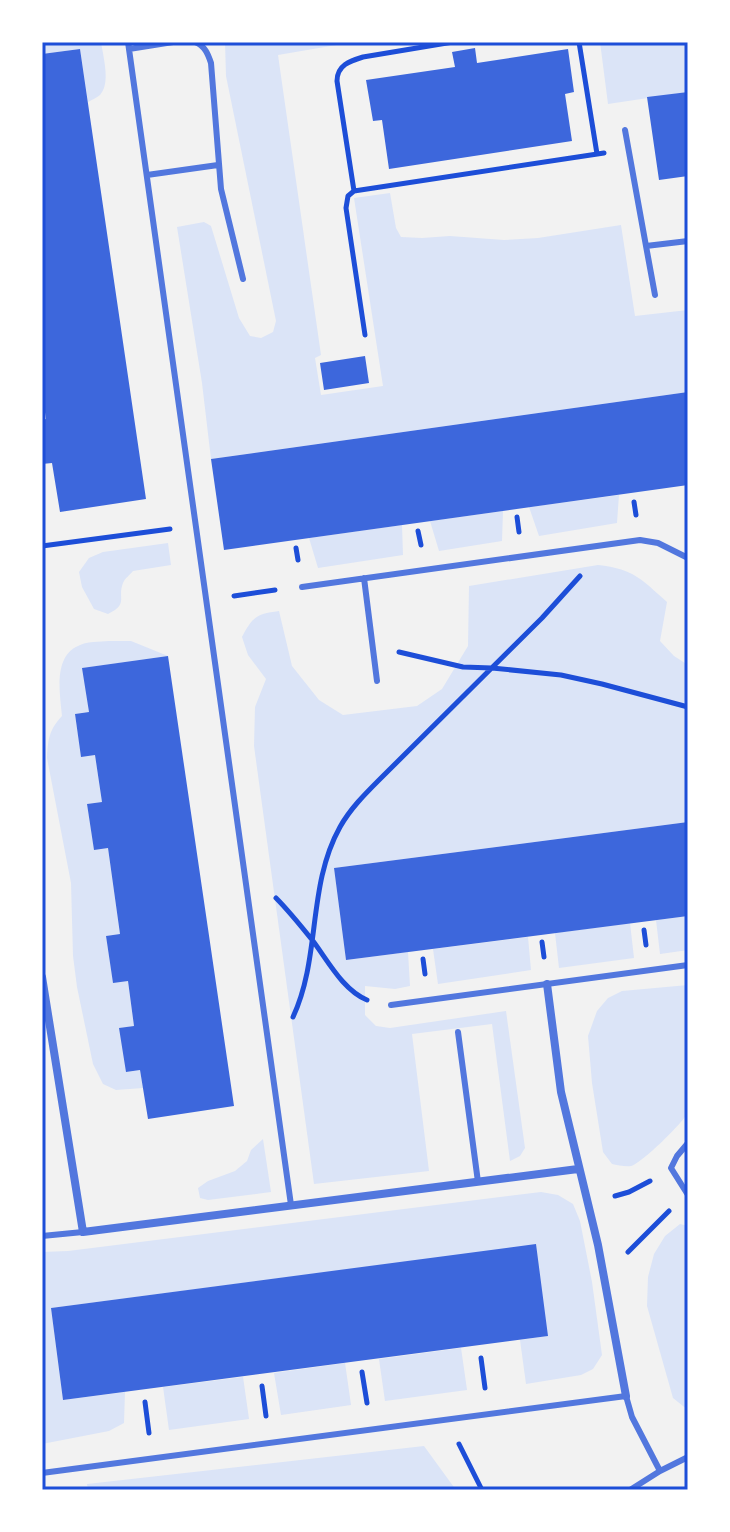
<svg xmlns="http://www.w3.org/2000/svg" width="730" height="1532" font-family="'Source Sans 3',sans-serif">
<rect width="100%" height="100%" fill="#f2f2f2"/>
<!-- green -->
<path fill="#dbe4f7" d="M42 42H101C103 56 111 83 100 95 98 97 90 101 88 102L80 49 42 54Z
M225 42H354L278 55 321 355 315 358 321 395 383 386 354 198 390 193 396 228 401 237 422 238 450 236 504 240 538 238 621 225 635 316 688 310V392L211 459 202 383 177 227 204 222 211 226 239 318 250 336 261 338 273 332 276 321 226 76Z
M600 42H688V92L608 104Z
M619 495 617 523 539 536 529 507Z
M503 511 502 541 439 551 430 521Z
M402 525 403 555 318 568 309 538Z
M168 543 171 565 133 571C130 575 125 578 123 583 117 598 129 604 108 614L94 609 82 587 79 572 89 558 103 552Z
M598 565C634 569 641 579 667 602L660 641 674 656 688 665V822L334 868 346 960 408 952 410 986 395 989 365 986V1015L376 1026 390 1028 506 1011 525 1148 520 1156 510 1161 492 1024 412 1034 429 1171 314 1184 254 746 255 707 266 679 248 655 242 637C253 616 257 614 279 611L292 666 319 700 343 715 417 706 442 689 468 646 469 586Z
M109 641H131L168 656 83 668 89 712 75 714 81 756 95 755 102 802 87 804 94 849 108 848 120 934 106 936 113 982 128 981 134 1026 120 1028 127 1072 140 1070 143 1088 116 1090 103 1084 93 1064 77 987 73 956 71 883 47 758C48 739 49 730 62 716 60 694 53 657 78 646 86 641 100 642 109 641Z
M688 916V950L660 954 656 920Z
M630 923 634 958 559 968 555 933Z
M528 937 531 970 438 984 433 949Z
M688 985V1112C685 1121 641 1164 631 1166 626 1167 617 1165 612 1164L603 1152 592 1083 588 1036 597 1011 608 998 622 991Z
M263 1139 271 1192 208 1200 200 1198 198 1188 208 1181 235 1171 247 1161 251 1150Z
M541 1192 558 1195 573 1204 580 1221 592 1282 602 1355 593 1369 581 1375 526 1384 520 1340 547 1336 535 1245 51 1308 63 1400 125 1392 124 1423 109 1431 42 1444V1252L68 1251Z
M680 1224 688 1226V1410L673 1398 647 1306 648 1277 654 1254 665 1236Z
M461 1348 467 1390 385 1401 379 1359Z
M345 1363 351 1405 281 1415 274 1373Z
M243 1377 249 1419 169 1430 163 1387Z
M424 1446 456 1490H88L87 1484Z"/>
<!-- building -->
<path fill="#3d67dc" d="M475 48 477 63 568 49 574 92 565 94 572 141 389 169 382 120 373 121 366 80 455 67 452 52Z
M80 49 146 499 60 512 52 463 42 464V420L46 419 42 392V54Z
M688 92V176L659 180 647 97Z
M365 356 369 383 324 390 320 363Z
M688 392V485L224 550 211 459Z
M168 656 234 1106 148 1119 140 1070 126 1072 119 1028 134 1026 128 981 113 983 106 936 120 934 108 848 94 850 87 804 102 802 95 755 81 757 75 714 89 712 82 668Z
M688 822V916L346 960 334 868Z
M536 1244 548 1336 63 1400 51 1308Z"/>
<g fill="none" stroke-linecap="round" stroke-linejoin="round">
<!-- path -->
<path stroke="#1d4ed8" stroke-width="5" d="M453 42 363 57C350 61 337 65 337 81L354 191 604 153
M579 42 597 154
M354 191 348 196 346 208 365 335
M634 502 636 515
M517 517 519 532
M418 531 421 545
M42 546 170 529
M296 548 298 560
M234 596 275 590
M399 652 463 667 492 668 561 675 602 684 688 707
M276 898C289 911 301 926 313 941 328 961 343 990 367 1000
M644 930 646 945
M542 942 544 957
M423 959 425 974
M293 1017C321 957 307 886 340 827 350 809 365 794 379 780L542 618 580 576
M615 1196 629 1192 650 1181
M628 1252 669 1211
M481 1358 485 1388
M362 1372 367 1403
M262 1386 266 1416
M145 1402 149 1433
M459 1444 482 1490"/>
<!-- service -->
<path stroke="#5277de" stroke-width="6" d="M128 42 291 1205
M195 42C205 46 208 54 211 63L221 189 243 279
M129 49 173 42
M625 130 646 246 688 241
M147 175 218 165
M646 246 655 295
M364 578 377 681
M302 587 640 540 658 543 688 558
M391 1005 688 965
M458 1032 478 1182
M688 1143 677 1156 671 1168 688 1195
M42 1236 83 1232
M42 1473 626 1396 632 1417 660 1471
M630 1490 660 1471 688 1457"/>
<!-- minor -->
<path stroke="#5277de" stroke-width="8" d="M42 977 83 1232 578 1169
M547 984 561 1092 598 1245 626 1396"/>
</g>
<!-- border -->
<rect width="730" height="1532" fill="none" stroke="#ffffff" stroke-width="88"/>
<rect x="44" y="44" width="642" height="1444" fill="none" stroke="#1d4ed8" stroke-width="3"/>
</svg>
